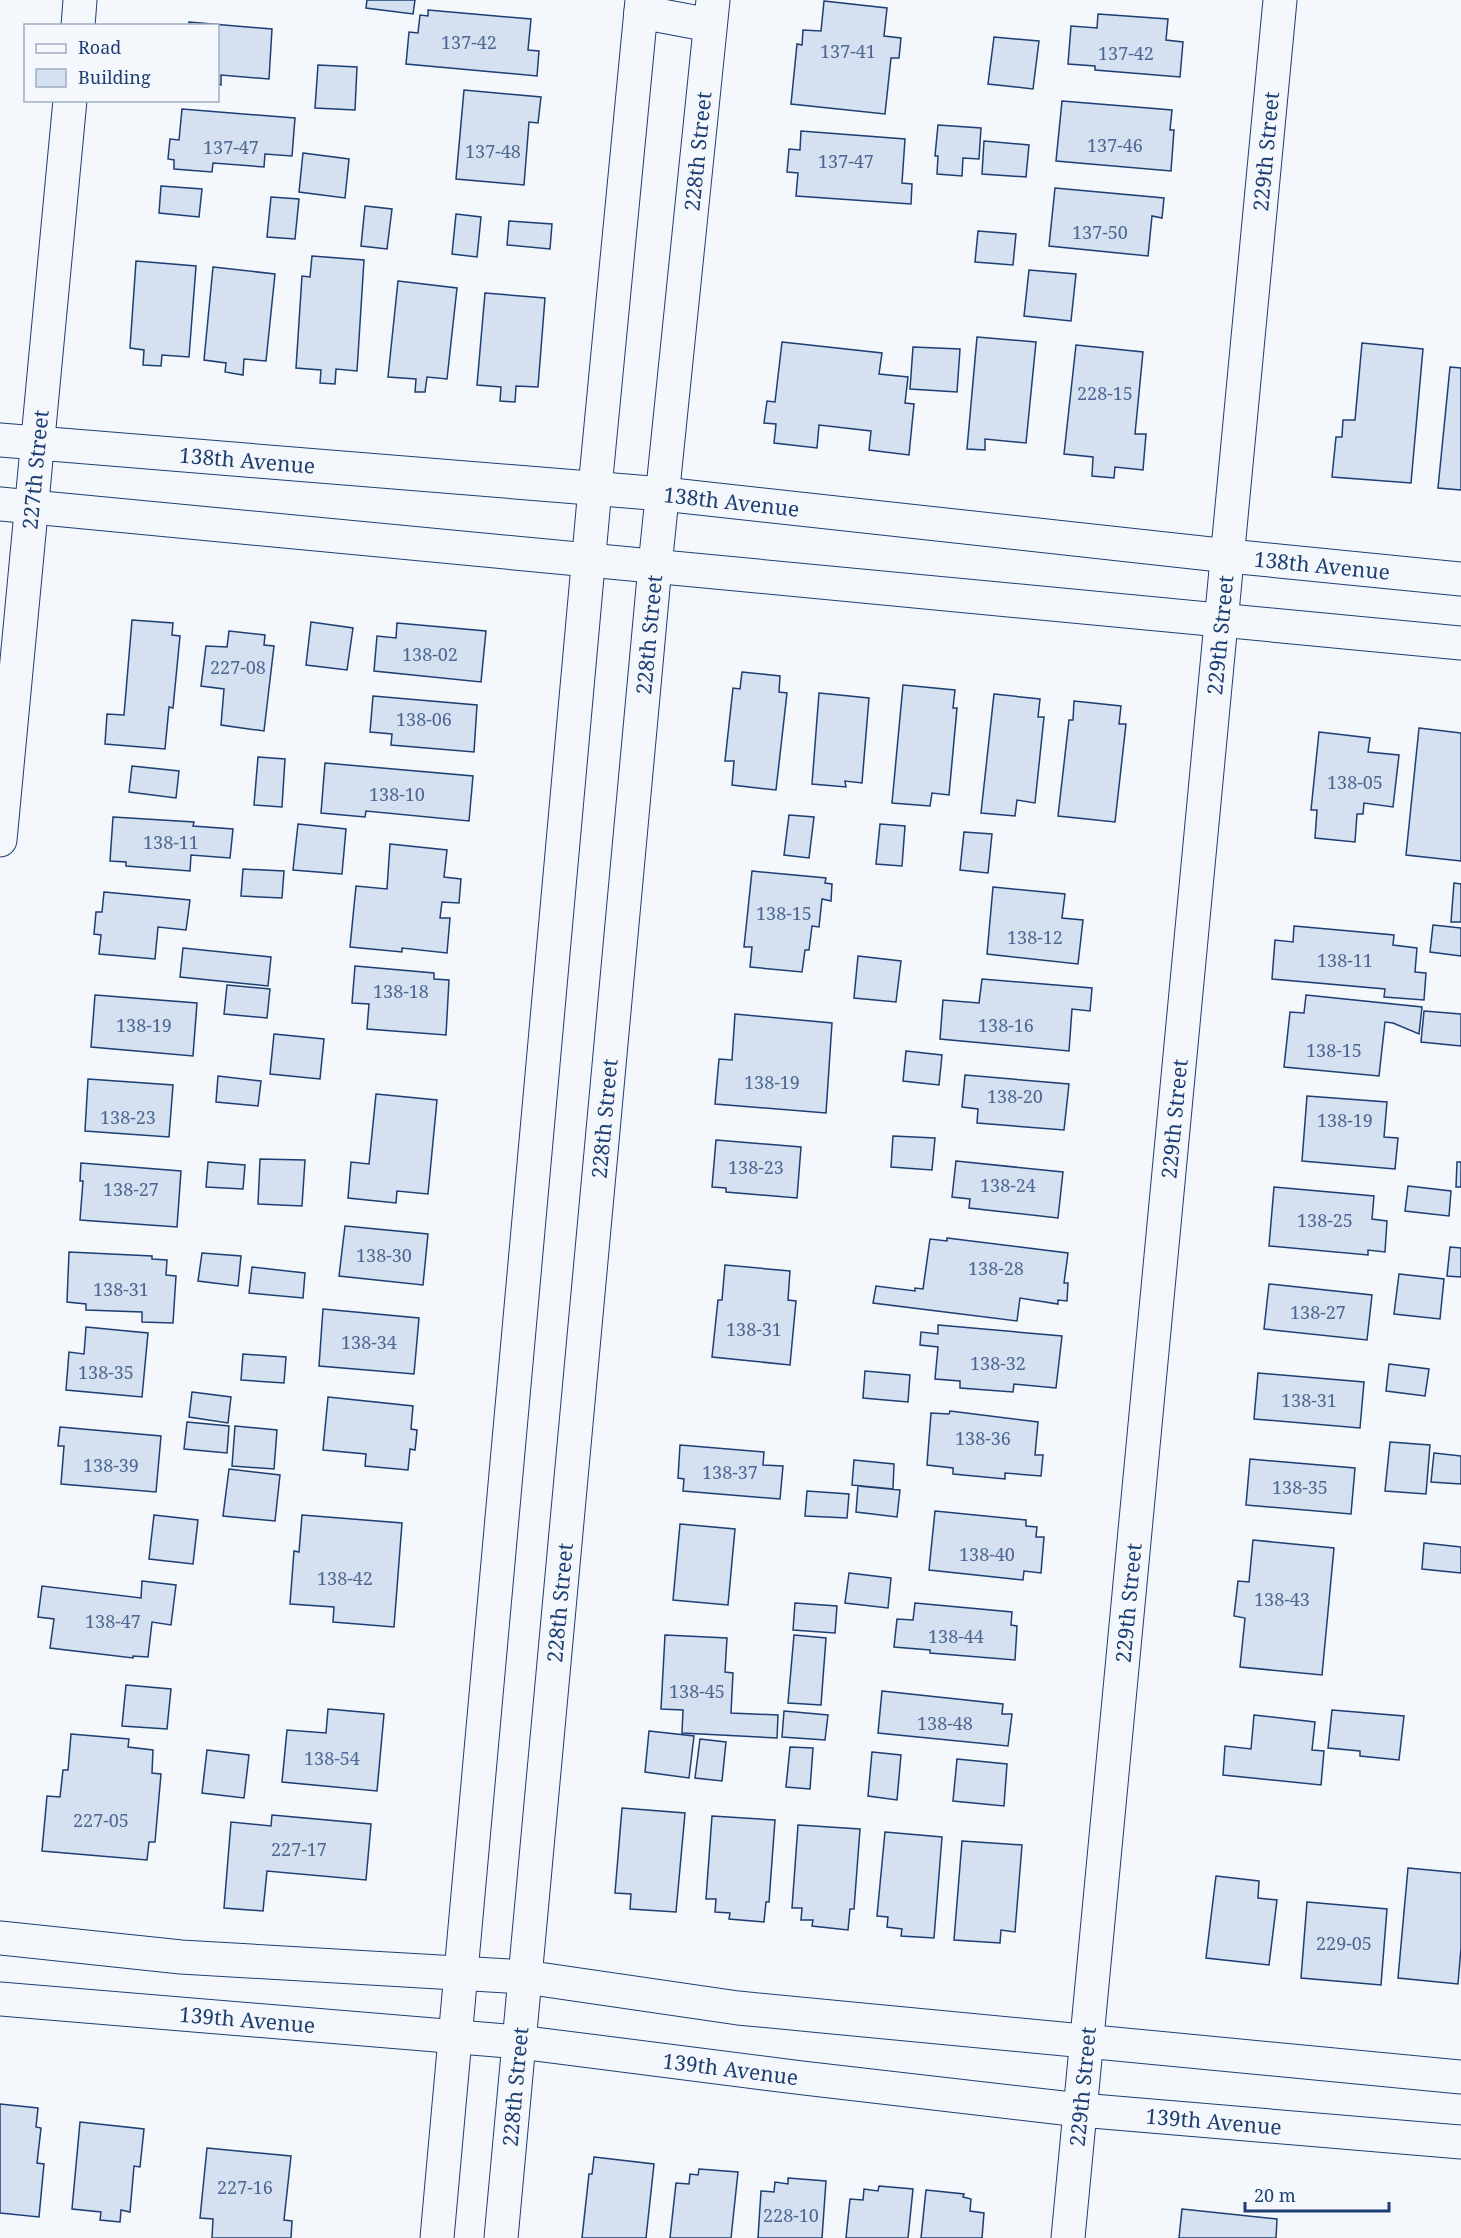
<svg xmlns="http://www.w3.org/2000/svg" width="1461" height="2238" font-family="'Noto Serif',serif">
<rect width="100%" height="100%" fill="#f4f7fb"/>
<!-- building -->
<path fill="#d5e0f0" stroke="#1d3f73" stroke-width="1.5" d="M367 0H415L413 14 366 8Z
M824 1 887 8 884 36 901 38 899 58H891L885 114 791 104 797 44 802 45 803 30 821 31Z
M428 10 531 19 528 50 539 51 537 76 406 64 409 32 418 33 420 15 428 16Z
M1098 14 1168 19 1166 40 1183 42 1180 77 1095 70V66L1068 64 1071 26 1097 28Z
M189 22 272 29 269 79 221 75V85L218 84V26H189Z
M994 37 1039 41 1033 89 988 84Z
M318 65 357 67 355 110 315 108Z
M464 90 541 97 538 123 529 122 524 185 456 179Z
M1062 101 1172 110 1170 130H1174L1171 171 1056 161Z
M182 109 295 118 292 156 265 154 264 167 213 163 212 172 174 169V160L168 159 170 139 179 140Z
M938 125 981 128 979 159 963 158 962 176 937 174 938 156H935Z
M801 131 905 139 902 183 912 184 911 204 796 196 798 173 787 172 789 149 800 150Z
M984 141 1029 145 1026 177 982 174Z
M303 153 349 159 345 198 299 192Z
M161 186 202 189 199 217 159 213Z
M1055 188 1164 198 1162 218 1152 216 1148 256 1049 246Z
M271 197 299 199 295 239 267 237Z
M365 206 392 209 387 249 361 246Z
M456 214 481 217 477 257 452 254Z
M509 221 552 224 550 249 507 245Z
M978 231 1016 234 1013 265 975 262Z
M312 256 364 260 357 371 336 369 335 384 320 383 321 370 296 368 302 276 310 277Z
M136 261 196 266 189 357 162 355 161 366 143 365 144 350 130 348Z
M213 267 275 274 266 361 244 359 243 375 225 372 226 363 204 360Z
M1029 270 1076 274 1071 321 1024 316Z
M398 281 457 288 447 379 427 377 425 392H415L416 379 388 377Z
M485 293 545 298 538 387 516 386 515 402 500 401 501 387 477 385Z
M977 337 1036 342 1026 443 985 439V450L967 449Z
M782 342 882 353 879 374 908 377 905 403 914 404 909 455 869 450 871 431 819 425 817 448 774 443 776 424 764 423 767 401 775 402Z
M1362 343 1423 349 1411 483 1332 477 1336 437H1342L1343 420H1355Z
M1076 345 1143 352 1135 434H1146L1143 470 1115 467 1114 478 1092 476 1093 457 1064 454Z
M913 347 960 349 957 392 910 389Z
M1450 367 1461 368V490L1438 488Z
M132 620 173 623 172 635 180 636 173 708 169 707 165 749 105 744 107 714 124 715Z
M311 622 353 628 347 670 306 665Z
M397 623 486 631 481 682 374 671 377 636 396 638Z
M229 631 265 635 264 645 274 646 264 731 221 725 224 689 201 686 206 646 227 647Z
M742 672 780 676 779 692 787 693 776 790 732 785 734 761H725L733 688 740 689Z
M903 685 955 690 953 708H957L949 795 932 793 930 806 892 803Z
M819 693 869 698 862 783 845 781 846 787 812 784Z
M994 694 1040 699 1038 717H1044L1035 803 1017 800 1015 816 981 813Z
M373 696 477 705 474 752 391 745 392 734 370 732Z
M1074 701 1121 706 1119 724H1126L1115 822 1058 816 1069 720H1073Z
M1419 728 1461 733V861L1406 855Z
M1319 732 1370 738 1368 752 1399 755 1393 807 1364 803 1363 814H1357L1355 842 1315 838 1317 810H1311Z
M258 757 285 759 282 807 254 805Z
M325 763 473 776 469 821 366 811 365 817 321 813Z
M132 766 179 771 176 798 129 792Z
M789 815 814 817 809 858 784 855Z
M113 817 194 822 193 826 233 829 230 858 191 855 190 871 126 866V862L110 861Z
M298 824 346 829 342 874 293 870Z
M880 824 905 826 902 866 876 864Z
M964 832 992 834 988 873 960 870Z
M390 844 447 850 444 877 461 879 459 903 442 902 440 918H450L447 953 402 948V952L350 947 356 886 387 889Z
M243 869 284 871 282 898 241 896Z
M752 871 826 878 825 883 832 884 831 901 822 899 819 927 812 926 809 950H805L802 972 750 967 752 947H744Z
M1454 883 1461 884V922H1451Z
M993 887 1065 894 1062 918 1083 920 1078 964 987 954Z
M104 892 190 900 186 930 158 927 155 959 99 954 101 935 94 934 96 912H102Z
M1433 925 1461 928V956L1430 952Z
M1294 926 1394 935 1393 945 1417 948 1415 972 1426 973 1424 1000 1384 997 1385 989 1272 979 1275 940 1293 942Z
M183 948 271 957 268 986 180 977Z
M858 956 901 961 896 1002 854 998Z
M355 966 434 973V979L449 980 446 1035 367 1029 369 1004 352 1003Z
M982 979 1092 988 1090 1011 1072 1009 1069 1051 940 1039 943 1000 979 1003Z
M227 985 270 989 267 1018 224 1014Z
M95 995 197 1003 193 1056 91 1047Z
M1306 995 1422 1007 1419 1034 1393 1023 1385 1022 1379 1076 1284 1067 1290 1012 1304 1013Z
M1424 1011 1461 1014V1046L1421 1042Z
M735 1014 832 1023 826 1113 715 1104 719 1059 732 1060Z
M274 1034 324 1039 320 1079 270 1074Z
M906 1051 942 1055 939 1085 903 1081Z
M965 1075 1069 1084 1064 1130 977 1123 978 1109 962 1107Z
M218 1076 261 1081 258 1106 216 1102Z
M88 1079 173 1085 169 1137 85 1131Z
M376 1094 437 1100 428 1194 397 1191 396 1203 348 1198 351 1162 369 1164Z
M1307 1096 1387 1102 1384 1137 1398 1138 1395 1169 1302 1161Z
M893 1136 935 1138 932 1170 891 1167Z
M716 1140 801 1147 797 1198 726 1192V1188L712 1187Z
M260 1159 305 1160 302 1206 258 1204Z
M956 1161 1063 1172 1058 1218 969 1208 970 1199 952 1197Z
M208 1162 245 1165 243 1189 206 1187Z
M1457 1162H1461V1187H1456Z
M81 1163 181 1171 177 1227 80 1220 83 1181H80Z
M1408 1186 1451 1191 1449 1216 1405 1211Z
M1274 1187 1374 1196 1372 1219 1387 1221 1385 1252 1368 1250V1255L1269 1246Z
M345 1226 428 1234 423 1285 339 1276Z
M947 1238 1068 1253 1064 1283H1068L1067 1301 1058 1300V1304L1020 1298 1017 1321 873 1303 876 1286 915 1291V1288L923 1289 930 1239 947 1241Z
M1450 1247 1461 1248V1277L1447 1276Z
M69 1252 152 1256V1259L167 1260 166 1275 176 1276 173 1323 142 1322V1312L86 1310V1304L67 1302Z
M202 1253 241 1256 238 1286 198 1281Z
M725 1265 790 1271 788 1300 796 1301 790 1365 712 1357 718 1300H722Z
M252 1267 305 1273 303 1298 249 1293Z
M1399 1274 1444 1279 1440 1319 1394 1314Z
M1269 1284 1372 1295 1367 1340 1264 1329Z
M323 1309 419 1318 414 1374 319 1366Z
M938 1325 1062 1336 1056 1388 1014 1384 1013 1392 960 1388V1381L935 1379 938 1347 920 1345 921 1332 938 1334Z
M86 1327 148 1333 142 1397 66 1390 69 1352 84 1354Z
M243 1354 286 1357 284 1383 241 1380Z
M1389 1364 1429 1369 1425 1396 1386 1391Z
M865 1371 910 1375 908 1402 863 1398Z
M1258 1373 1364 1382 1360 1428 1254 1419Z
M192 1392 231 1397 228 1423 189 1417Z
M328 1397 413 1406 411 1429 417 1430V1431L415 1450 410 1449 408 1470 365 1466 366 1454 323 1450Z
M950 1411 1038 1422 1035 1455H1043L1041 1476 1005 1473V1479L953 1474V1468L927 1465 931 1413 949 1414Z
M187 1422 229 1426 227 1453 184 1449Z
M235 1426 277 1430 274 1469 232 1466Z
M60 1427 161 1436 156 1492 61 1484 64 1446H58Z
M1390 1442 1430 1445 1426 1494 1385 1491Z
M680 1445 764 1452 763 1465 783 1466 780 1499 683 1491 684 1479 678 1478Z
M1434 1453 1461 1456V1484L1431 1482Z
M1250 1459 1355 1468 1351 1514 1246 1505Z
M854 1460 894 1464 893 1489 852 1485Z
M229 1469 280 1475 275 1521 223 1516Z
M858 1486 900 1490 897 1517 856 1512Z
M807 1491 849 1494 847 1518 805 1516Z
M935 1511 1026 1520V1526L1037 1527 1036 1537H1044L1041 1573 1024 1571 1023 1580 929 1570Z
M154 1515 198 1520 193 1564 149 1559Z
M302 1515 402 1523 394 1627 333 1622 334 1607 290 1604 294 1551 299 1552Z
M680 1524 735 1529 728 1605 673 1600Z
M1253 1540 1334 1548 1322 1675 1240 1667 1245 1618 1234 1616 1238 1581 1249 1582Z
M1424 1543 1461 1547V1573L1422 1569Z
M849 1573 891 1578 888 1608 845 1603Z
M142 1581 176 1585 171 1625 152 1622 148 1657 133 1656V1658L50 1648 54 1619 38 1617 42 1586 141 1598Z
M795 1603 837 1606 835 1633 793 1630Z
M915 1603 1012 1612 1011 1625 1017 1626 1015 1660 930 1653V1650L894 1647 897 1619 913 1620Z
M665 1635 727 1638 725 1672 733 1673 731 1713 778 1715 777 1738 682 1733 683 1710 661 1709Z
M794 1635 826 1638 821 1705 788 1703Z
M126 1685 171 1689 167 1729 122 1726Z
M882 1691 1003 1704 1002 1714H1012L1008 1746 878 1733Z
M328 1709 384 1714 377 1791 282 1782 287 1730 326 1733Z
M1332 1710 1404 1716 1399 1760 1360 1756V1751L1328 1748Z
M784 1711 828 1715 825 1740 782 1737Z
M1254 1715 1315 1722 1312 1750 1324 1751 1321 1785 1223 1775 1225 1746 1251 1749Z
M649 1731 694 1736 689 1778 645 1772Z
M71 1734 129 1739 128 1747 153 1750 152 1773 161 1774 155 1842H149L147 1860 42 1851 47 1796 60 1797 63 1770H68Z
M700 1739 726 1742 722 1781 695 1778Z
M790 1747 813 1748 810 1789 786 1787Z
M207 1750 249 1755 244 1798 202 1793Z
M872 1752 901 1755 897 1800 868 1796Z
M957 1759 1007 1764 1004 1806 953 1801Z
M622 1808 685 1813 676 1912 630 1909 631 1894 615 1893Z
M272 1815 371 1824 366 1880 267 1871 263 1911 224 1908 231 1822 271 1826Z
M712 1816 775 1820 769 1902H766L764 1922 729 1919 730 1913 715 1912 716 1899H706Z
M798 1825 860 1829 854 1909H850L848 1930 812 1926 813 1920H801L802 1908H792Z
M885 1832 942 1837 934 1938 901 1936 902 1929 887 1927 888 1917 877 1916Z
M962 1841 1022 1845 1015 1932 1001 1930 1000 1943 954 1940Z
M1408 1868 1461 1873V1948L1458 1984 1398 1978Z
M1216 1876 1259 1881 1258 1898 1277 1900 1269 1965 1206 1958Z
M1307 1902 1387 1909 1381 1985 1301 1978Z
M0 2104 38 2108 36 2127 41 2128 37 2163 44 2164 39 2217 0 2213Z
M80 2122 144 2129 140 2167 134 2166 130 2212 121 2210 120 2222 100 2220 101 2212 72 2209Z
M207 2148 291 2156 284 2220 292 2221 291 2238H212L213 2219 200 2218Z
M594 2157 654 2164 646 2238H582L589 2174H592Z
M699 2169 738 2172 731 2238H670L676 2183 689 2184 690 2174 698 2175Z
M788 2178 826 2181 822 2238H758L761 2191 774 2192 775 2182 788 2184Z
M879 2186 913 2189 908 2238H846L850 2199 863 2200 864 2189 878 2191Z
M926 2190 964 2194 963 2197 971 2199 970 2211 984 2213 982 2238H921Z
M1182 2209 1277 2219 1276 2238H1179Z"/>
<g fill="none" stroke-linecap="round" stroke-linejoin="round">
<defs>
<g id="minor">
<path d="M641 12 710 25"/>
<path d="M78 26 80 0"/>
<path id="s1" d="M0 440 663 494 1229 556 1461 579"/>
<path d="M0 504 1461 643"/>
<path id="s2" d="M0 840 70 100"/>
<path d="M0 1938 181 1957 525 1977 738 2008 1461 2077"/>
<path id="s3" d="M0 1999 519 2042 803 2078 1080 2110 1461 2142"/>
<path d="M437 2238 595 488 642 0"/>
<path id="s4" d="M501 2238 655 566 713 0"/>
<path id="s5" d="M1068 2238 1280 0"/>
</g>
</defs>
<!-- minor casing -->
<use href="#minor" stroke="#1d3f73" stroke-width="35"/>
<!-- minor -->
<use href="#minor" stroke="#f4f7fb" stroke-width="33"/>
</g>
<g text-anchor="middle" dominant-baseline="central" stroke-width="4.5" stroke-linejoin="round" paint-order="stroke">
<!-- number labels -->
<g font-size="18" fill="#4b6792">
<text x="469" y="42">137-42</text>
<text x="848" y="51">137-41</text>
<text x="1126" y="53">137-42</text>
<text x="1115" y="145">137-46</text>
<text x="231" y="147">137-47</text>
<text x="493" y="151">137-48</text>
<text x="846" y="161">137-47</text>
<text x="1100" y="232">137-50</text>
<text x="1105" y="393">228-15</text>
<text x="430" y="654">138-02</text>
<text x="238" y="667">227-08</text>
<text x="424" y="719">138-06</text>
<text x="1355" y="782">138-05</text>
<text x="397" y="794">138-10</text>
<text x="171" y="842">138-11</text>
<text x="784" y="913">138-15</text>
<text x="1035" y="937">138-12</text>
<text x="1345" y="960">138-11</text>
<text x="401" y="991">138-18</text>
<text x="144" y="1025">138-19</text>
<text x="1006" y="1025">138-16</text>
<text x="1334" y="1050">138-15</text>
<text x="772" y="1082">138-19</text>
<text x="1015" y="1096">138-20</text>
<text x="128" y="1117">138-23</text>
<text x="1345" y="1120">138-19</text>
<text x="756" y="1167">138-23</text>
<text x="1008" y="1185">138-24</text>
<text x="131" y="1189">138-27</text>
<text x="1325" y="1220">138-25</text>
<text x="384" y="1255">138-30</text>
<text x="996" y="1268">138-28</text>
<text x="121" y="1289">138-31</text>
<text x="1318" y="1312">138-27</text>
<text x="754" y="1329">138-31</text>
<text x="369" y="1342">138-34</text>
<text x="998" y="1363">138-32</text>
<text x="106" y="1372">138-35</text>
<text x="1309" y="1400">138-31</text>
<text x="983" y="1438">138-36</text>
<text x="111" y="1465">138-39</text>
<text x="730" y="1472">138-37</text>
<text x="1300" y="1487">138-35</text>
<text x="987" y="1554">138-40</text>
<text x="345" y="1578">138-42</text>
<text x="1282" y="1599">138-43</text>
<text x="113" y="1621">138-47</text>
<text x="956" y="1636">138-44</text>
<text x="697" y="1691">138-45</text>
<text x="945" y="1723">138-48</text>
<text x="332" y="1758">138-54</text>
<text x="101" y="1820">227-05</text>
<text x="299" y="1849">227-17</text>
<text x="1344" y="1943">229-05</text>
<text x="245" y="2187">227-16</text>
<text x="791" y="2215">228-10</text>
</g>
<!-- street labels -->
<g font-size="21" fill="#1d3f73" stroke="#f4f7fb">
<text stroke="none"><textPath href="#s4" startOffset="2096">228th Street</textPath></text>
<text stroke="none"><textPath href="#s5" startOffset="2096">229th Street</textPath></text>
<text stroke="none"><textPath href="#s1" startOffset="248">138th Avenue</textPath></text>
<text stroke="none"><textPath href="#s2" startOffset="372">227th Street</textPath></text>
<text stroke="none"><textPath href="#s1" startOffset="734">138th Avenue</textPath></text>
<text stroke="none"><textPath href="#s1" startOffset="1328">138th Avenue</textPath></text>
<text stroke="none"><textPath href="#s4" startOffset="1610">228th Street</textPath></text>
<text stroke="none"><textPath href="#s5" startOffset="1610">229th Street</textPath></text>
<text stroke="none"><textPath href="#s4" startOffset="1124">228th Street</textPath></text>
<text stroke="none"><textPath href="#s5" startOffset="1124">229th Street</textPath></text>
<text stroke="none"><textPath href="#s4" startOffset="638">228th Street</textPath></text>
<text stroke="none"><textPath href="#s5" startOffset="638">229th Street</textPath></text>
<text stroke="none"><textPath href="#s3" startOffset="248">139th Avenue</textPath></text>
<text stroke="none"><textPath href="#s3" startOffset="734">139th Avenue</textPath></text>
<text stroke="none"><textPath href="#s4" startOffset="152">228th Street</textPath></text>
<text stroke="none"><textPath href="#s5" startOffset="152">229th Street</textPath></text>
<text stroke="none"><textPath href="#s3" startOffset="1220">139th Avenue</textPath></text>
</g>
</g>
<!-- legend -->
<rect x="24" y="24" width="195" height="78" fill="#f4f7fb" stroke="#9eadc5" stroke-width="1.5"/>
<rect x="36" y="44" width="30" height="9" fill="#f4f7fb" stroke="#9eadc5" stroke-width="1.5"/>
<text x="78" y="54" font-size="18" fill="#1d3f73">Road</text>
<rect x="36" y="69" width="30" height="18" fill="#d5e0f0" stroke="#9eadc5" stroke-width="1.5"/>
<text x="78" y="84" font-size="18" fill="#1d3f73">Building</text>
<!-- scale -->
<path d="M1245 2202v9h144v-9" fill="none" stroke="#1d3f73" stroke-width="3"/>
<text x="1254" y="2202" font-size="18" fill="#1d3f73" stroke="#f4f7fb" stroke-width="4.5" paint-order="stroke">20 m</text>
</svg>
